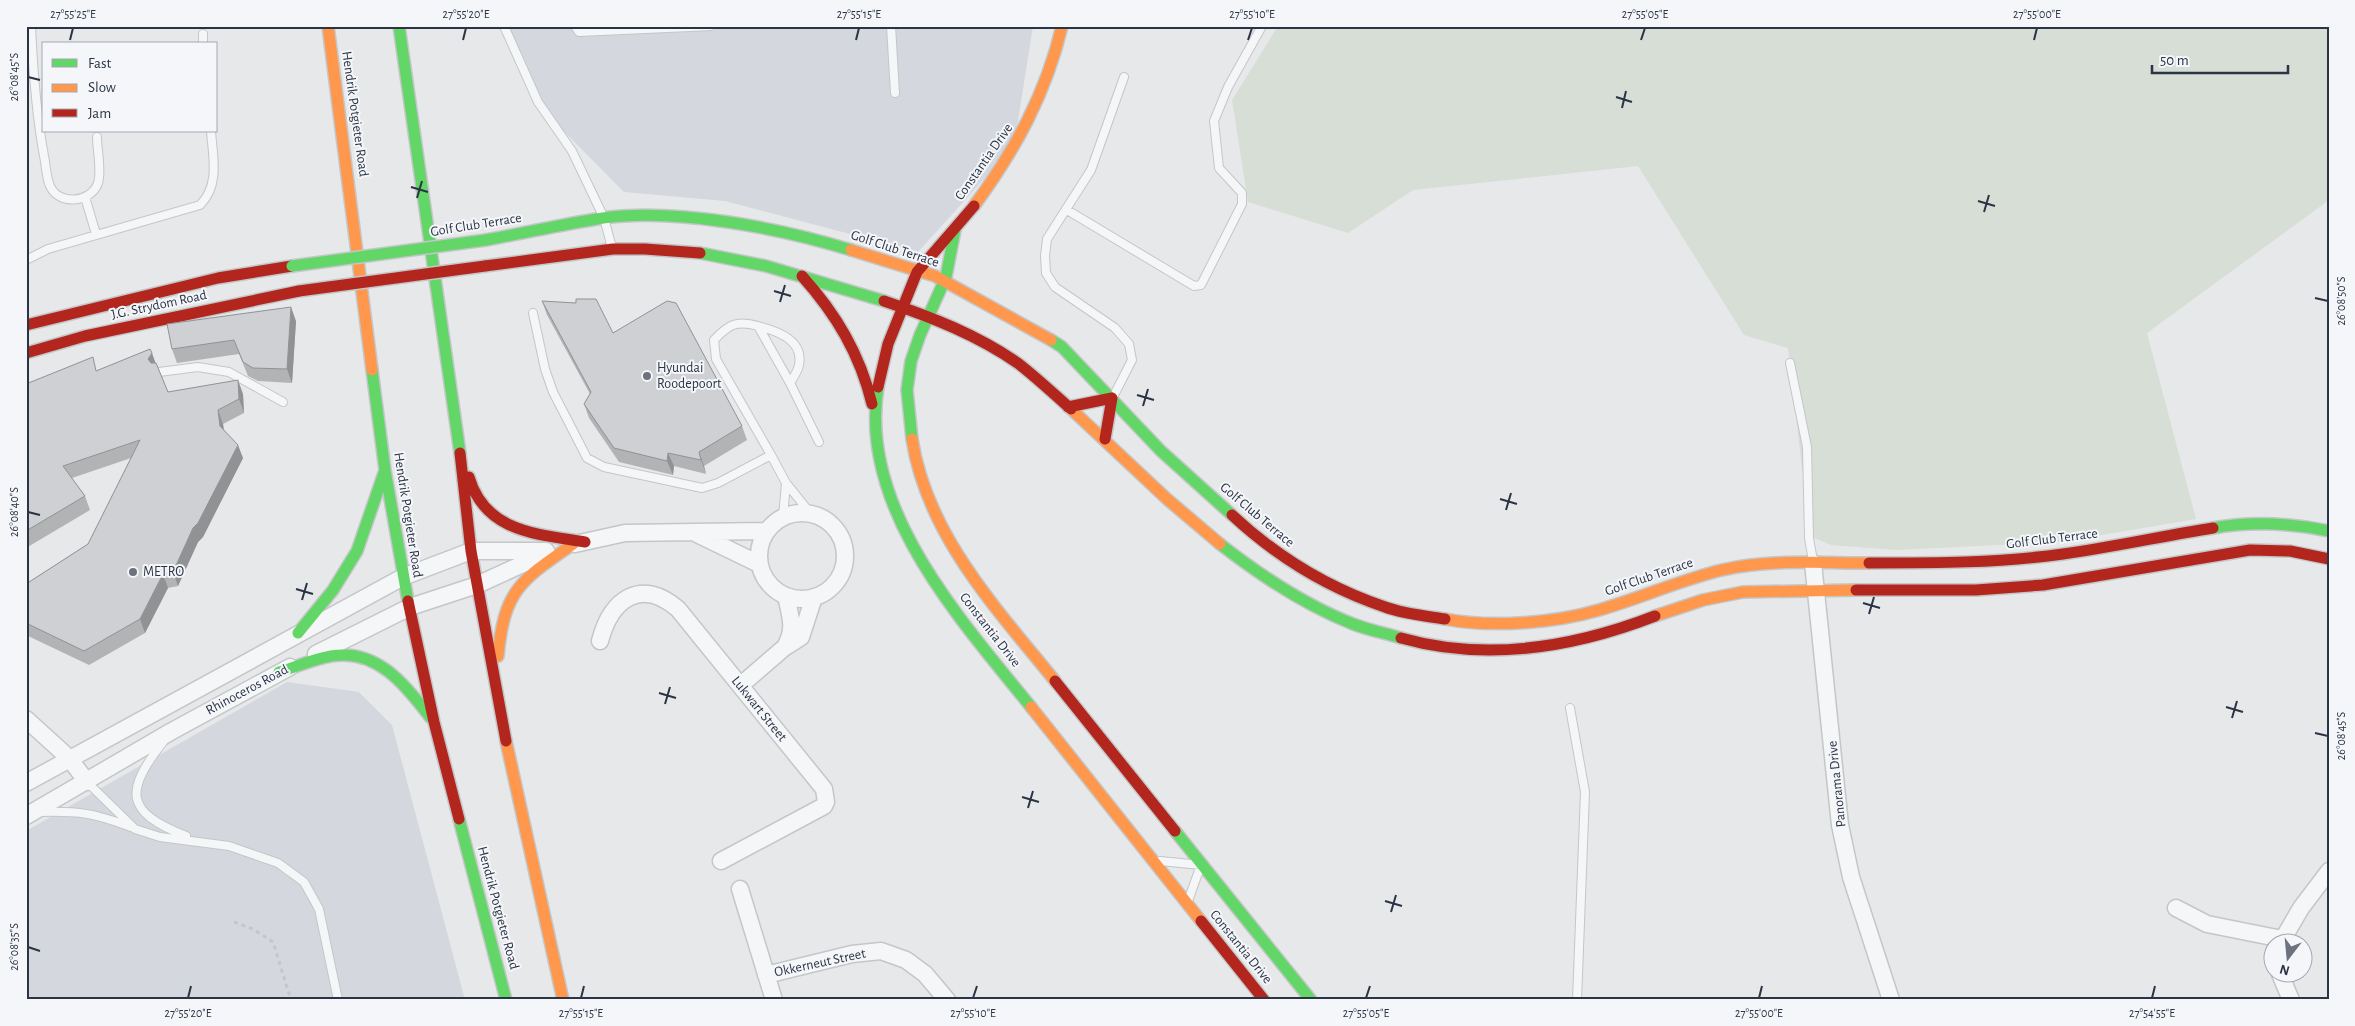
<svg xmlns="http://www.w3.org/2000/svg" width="2355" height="1026" font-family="'Alegreya Sans',sans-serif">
<rect width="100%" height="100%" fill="#e6e8ea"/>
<!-- built -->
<path fill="#d4d7dd" d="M507 26H1033L1014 146 918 252 725 201 624 192 537 104Z
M287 682 359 692 392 725 465 1000H26V831Z"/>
<!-- green -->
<path fill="#d6ded6" d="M1278 26H2329V200L2147 333 2196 519 2060 542 1897 550 1831 545 1810 536 1788 348 1744 335 1638 166 1413 190 1348 233 1248 202 1232 100Z"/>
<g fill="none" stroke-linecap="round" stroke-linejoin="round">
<defs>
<path id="lane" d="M31 26C33 70 36 113 44 156 46 165 46 177 50 186 59 206 91 203 98 183 102 170 97 151 97 137
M504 26 538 102 572 151 604 218 612 248
M575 26 579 32 711 26
M891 26 895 93
M203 34V44
M85 197 96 234
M1067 210 1194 286 1201 285 1242 204V193L1219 168 1214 121 1228 87 1262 26
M26 260 48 249 200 205C220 185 213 158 211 131
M533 313 545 369 553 392 587 458 604 467 702 488 718 483 771 455 786 483 811 514
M758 326C777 331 804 340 799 365 798 371 793 378 790 383
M1790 363 1807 447 1809 538 1813 561
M159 372 198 367 229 372 283 402
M1113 397 1132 360 1129 344 1115 328 1055 287 1046 273 1045 256 1047 239 1091 170 1124 77
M771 455 716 359 714 340C729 324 737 320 758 326L790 383 819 442
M783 517 786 483
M1570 708 1585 792 1577 1000
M163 742C124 792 125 812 186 836
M87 782 135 829 160 837 229 846 278 863 304 882 319 909 338 1000
M40 812C80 811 93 813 131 827
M1160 861 1201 865 1188 901"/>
<path id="street" d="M759 556a43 43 0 1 1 86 0a43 43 0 1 1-86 0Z
M697 534 759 564
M575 544 625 533 767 531
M1813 563 1840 825 1851 877 1891 1000
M600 641C611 599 641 577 678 609L824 789 826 802 824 806 721 861
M787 646 801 637 814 597
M316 654 410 607 477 585 547 553
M741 685 785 647C796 628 790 616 786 596
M26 719 69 758 87 782
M26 783 403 577 471 551H546
M26 816 172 731 290 667
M740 889 774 1000
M2176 908 2207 924 2282 939
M2280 944 2301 908 2329 871
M2280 974 2291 1000
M766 975 852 954 881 951 906 960 925 974 947 1000"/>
<path id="fast" d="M399 26 460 453
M486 240C525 233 564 224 603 218 676 208 780 228 851 250
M700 253 766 266 884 301
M1051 340 1062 347 1161 451 1232 515
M372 370 385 470 408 601
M878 387C858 508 961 620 1031 707
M912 439 907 390 911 361 920 335 946 277 955 230
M2213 528C2252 521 2290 523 2329 531
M1220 544C1261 576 1304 605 1353 624 1368 630 1385 633 1401 638
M298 633 333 590 357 551 384 473
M279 672C296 667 313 659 331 656 376 648 405 684 430 717
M459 819 506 1000
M1175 831 1311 1000"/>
<path id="slow" d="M328 26 372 370
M974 206C1015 150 1046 94 1062 26
M851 250 935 276 1051 340
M1071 409 1167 499 1220 544
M912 439C927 535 996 608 1055 681
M1655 616 1703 600 1743 592 1856 590
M1445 619C1491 628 1555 623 1599 610 1641 598 1680 580 1722 570 1770 559 1820 563 1869 563
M498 656C504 590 521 580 573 544
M1031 707 1201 921
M506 741 563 1000"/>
<path id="jam" d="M485 266 613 249H645L700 253
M802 276C836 314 860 354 872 404
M884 301C931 317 978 335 1019 364 1037 378 1054 394 1071 409
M26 325 218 278 292 266
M26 353 85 336 299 291
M878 387 888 344 917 272 974 206
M1068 407 1112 398 1105 439
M460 453 471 551 506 741
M469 477C485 532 536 534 585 542
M1232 515C1276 556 1328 588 1385 607 1404 614 1426 616 1445 619
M1869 563C1934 563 1998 563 2063 554 2113 547 2163 536 2213 528
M1856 590H1976L2043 585 2250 550 2290 551 2329 559
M408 601 434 722 459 819
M1401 638C1486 662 1575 647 1655 616
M1055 681 1175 831
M1201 921 1264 1000"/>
</defs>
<!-- lane casing -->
<use href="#lane" stroke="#c4c6c8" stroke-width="10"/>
<!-- street casing -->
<use href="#street" stroke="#c4c6c8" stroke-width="19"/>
<!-- fast casing -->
<use href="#fast" stroke="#c4c6c8" stroke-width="14"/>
<!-- slow casing -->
<use href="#slow" stroke="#c4c6c8" stroke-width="14"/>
<!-- jam casing -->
<use href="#jam" stroke="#c4c6c8" stroke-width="14"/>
<!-- path -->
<path stroke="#c5c6ca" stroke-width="3" stroke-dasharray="4 4" stroke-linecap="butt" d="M234 922 253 929 273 942 291 1000"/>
<!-- lane -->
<use href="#lane" stroke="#f5f6f7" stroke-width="8"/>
<!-- street -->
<use href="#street" stroke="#f5f6f7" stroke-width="16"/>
<!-- fast -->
<use href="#fast" stroke="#63d668" stroke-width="11"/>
<!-- slow -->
<use href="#slow" stroke="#ff974d" stroke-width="11"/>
<!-- jam -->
<use href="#jam" stroke="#b3261e" stroke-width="11"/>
<defs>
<path id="fast-bridge" d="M292 266 486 240"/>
<path id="jam-bridge" d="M299 291 485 266"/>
</defs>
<!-- fast-bridge casing -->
<use href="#fast-bridge" stroke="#c4c6c8" stroke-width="14" stroke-linecap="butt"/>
<!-- jam-bridge casing -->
<use href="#jam-bridge" stroke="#c4c6c8" stroke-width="14" stroke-linecap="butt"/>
<!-- fast-bridge -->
<use href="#fast-bridge" stroke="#63d668" stroke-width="11"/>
<!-- jam-bridge -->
<use href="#jam-bridge" stroke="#b3261e" stroke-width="11"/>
</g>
<!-- wall -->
<path fill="#b1b3b5" d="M542 301 613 333 742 426 747 440 704 466 706 474 674 466 673 475 619 462 589 418 584 404 590 394 547 315Z
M296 321 292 383 258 381 248 376 239 354 177 363 172 349Z
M156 363 168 392 243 394 244 413 223 424 224 430 243 458 203 537 198 542 178 586 168 588 145 633 89 665 26 635V584L88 544 131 458 72 478 85 496 90 510 26 548V384Z"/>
<!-- shaded-wall -->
<path fill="#909294" d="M291 307 296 321 292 383 287 369Z
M152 353 157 367 154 373 148 359Z
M238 380 243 394 244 413 239 399Z
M218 410 223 424 225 440 220 426Z
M238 445 243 458 203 537 198 542 178 586 173 572 193 528Z
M699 452 704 466 706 474 701 460Z
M668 453 674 466 673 475 667 461Z
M163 574 168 588 145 633 140 619Z"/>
<!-- building -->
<path fill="#ced0d3" stroke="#909294" d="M576 299H596L613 333 667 301 676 303 742 426 699 452 701 460 668 453 667 461 614 448 584 404 591 392 542 301 576 303Z
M291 307 287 369 253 368 243 362 234 340 172 349 167 324Z
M150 349 152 353 148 359 151 363H156L168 392 238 380 239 399 218 410 220 426 238 445 198 523 193 528 173 572 163 574 140 619 84 651 26 623V584L88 544 140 440 63 466 85 496 26 531V384L93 357 96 371Z"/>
<!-- ticks -->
<path fill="none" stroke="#2b3445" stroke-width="2" d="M70 40 73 28M463 40 466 28M856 40 859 28M1248 40 1252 28M1641 40 1645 28M2034 40 2037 28M28 77 40 80M1616 97 1632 102M1622 108 1626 91M411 187 428 192M417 198 422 181M1978 201 1995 206M1984 212 1989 195M774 291 791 296M2315 298 2328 301M780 302 785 285M1137 395 1154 400M1143 406 1148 389M1500 499 1517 504M1506 510 1511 493M28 512 40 515M296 589 313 594M302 600 307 583M1863 603 1880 608M1869 614 1874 597M659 693 676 698M665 704 670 687M2226 707 2243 712M2232 718 2237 701M2315 733 2328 736M1022 797 1039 802M1028 808 1033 791M1385 901 1402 906M1391 912 1396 895M28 947 40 951M188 998 191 986M581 998 584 986M973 998 977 986M1366 998 1370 986M1759 998 1762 986M2152 998 2155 986"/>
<!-- markers -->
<g fill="#6c737f" stroke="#f4f6f9" stroke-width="2">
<circle cx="647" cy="376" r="5"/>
<circle cx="133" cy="572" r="5"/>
</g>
<g text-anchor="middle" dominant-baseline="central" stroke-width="4" stroke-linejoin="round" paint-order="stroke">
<!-- street labels -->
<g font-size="14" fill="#2b3445" stroke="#f4f6f9">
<text transform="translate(355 114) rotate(82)">Hendrik Potgieter Road</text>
<text transform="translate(984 162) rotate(-55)">Constantia Drive</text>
<text transform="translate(476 225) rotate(-9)">Golf Club Terrace</text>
<text transform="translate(895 249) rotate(18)">Golf Club Terrace</text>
<text transform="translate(159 305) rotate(-12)">J.G. Strydom Road</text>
<text transform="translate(408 515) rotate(81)">Hendrik Potgieter Road</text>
<text transform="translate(1257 515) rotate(40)">Golf Club Terrace</text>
<text transform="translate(2052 539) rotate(-7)">Golf Club Terrace</text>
<text transform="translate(1649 577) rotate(-19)">Golf Club Terrace</text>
<text transform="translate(990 630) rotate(52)">Constantia Drive</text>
<text transform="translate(247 690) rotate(-28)">Rhinoceros Road</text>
<text transform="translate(759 709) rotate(51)">Lukwart Street</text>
<text transform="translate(1837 784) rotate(-96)">Panorama Drive</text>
<text transform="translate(498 908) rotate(75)">Hendrik Potgieter Road</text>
<text transform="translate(1241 947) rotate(51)">Constantia Drive</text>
<text transform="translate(820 963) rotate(-12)">Okkerneut Street</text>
</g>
<!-- poi labels -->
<g font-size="14" fill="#2b3445" stroke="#f4f6f9" text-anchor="start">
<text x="657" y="368">Hyundai<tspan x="657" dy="16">Roodepoort</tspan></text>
<text x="143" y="572">METRO</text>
</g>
</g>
<!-- border -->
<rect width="2355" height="1026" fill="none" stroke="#f4f6f9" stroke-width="55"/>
<!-- legend -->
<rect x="42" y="42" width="175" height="90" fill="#f4f6f9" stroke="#a4a8b1"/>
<rect x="52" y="59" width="25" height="8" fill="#63d668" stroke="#a4a8b1"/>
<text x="88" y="68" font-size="15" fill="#2b3445">Fast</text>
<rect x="52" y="84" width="25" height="8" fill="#ff974d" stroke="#a4a8b1"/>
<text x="88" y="92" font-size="15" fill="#2b3445">Slow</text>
<rect x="52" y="109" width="25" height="8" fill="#b3261e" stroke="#a4a8b1"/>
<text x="88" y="118" font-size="15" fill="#2b3445">Jam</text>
<!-- north arrow -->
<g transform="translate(2288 958) rotate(196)"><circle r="24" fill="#f4f6f9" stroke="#a4a8b1"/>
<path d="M0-4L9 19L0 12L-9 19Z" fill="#6c737f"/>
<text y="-8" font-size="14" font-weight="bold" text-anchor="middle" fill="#2b3445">N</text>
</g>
<!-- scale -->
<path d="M2152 65v8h136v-8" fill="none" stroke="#2b3445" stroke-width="2.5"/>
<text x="2160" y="65" font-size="15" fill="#2b3445" stroke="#f4f6f9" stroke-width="4" paint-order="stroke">50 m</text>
<rect x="28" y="28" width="2300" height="970" fill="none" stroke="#2b3445" stroke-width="2"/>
<g font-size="12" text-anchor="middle" fill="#2b3445">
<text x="73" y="18">27°55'25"E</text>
<text x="466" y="18">27°55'20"E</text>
<text x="859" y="18">27°55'15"E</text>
<text x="1252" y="18">27°55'10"E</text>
<text x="1645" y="18">27°55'05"E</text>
<text x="2037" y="18">27°55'00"E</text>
<text transform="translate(14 77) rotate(-90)" y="4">26°08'45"S</text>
<text transform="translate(2341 301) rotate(-90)" y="4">26°08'50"S</text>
<text transform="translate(14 512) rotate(-90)" y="4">26°08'40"S</text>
<text transform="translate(2341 736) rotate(-90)" y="4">26°08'45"S</text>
<text transform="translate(14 947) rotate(-90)" y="4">26°08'35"S</text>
<text x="188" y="1017">27°55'20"E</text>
<text x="581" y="1017">27°55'15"E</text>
<text x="973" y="1017">27°55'10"E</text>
<text x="1366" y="1017">27°55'05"E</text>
<text x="1759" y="1017">27°55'00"E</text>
<text x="2152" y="1017">27°54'55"E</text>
</g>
</svg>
